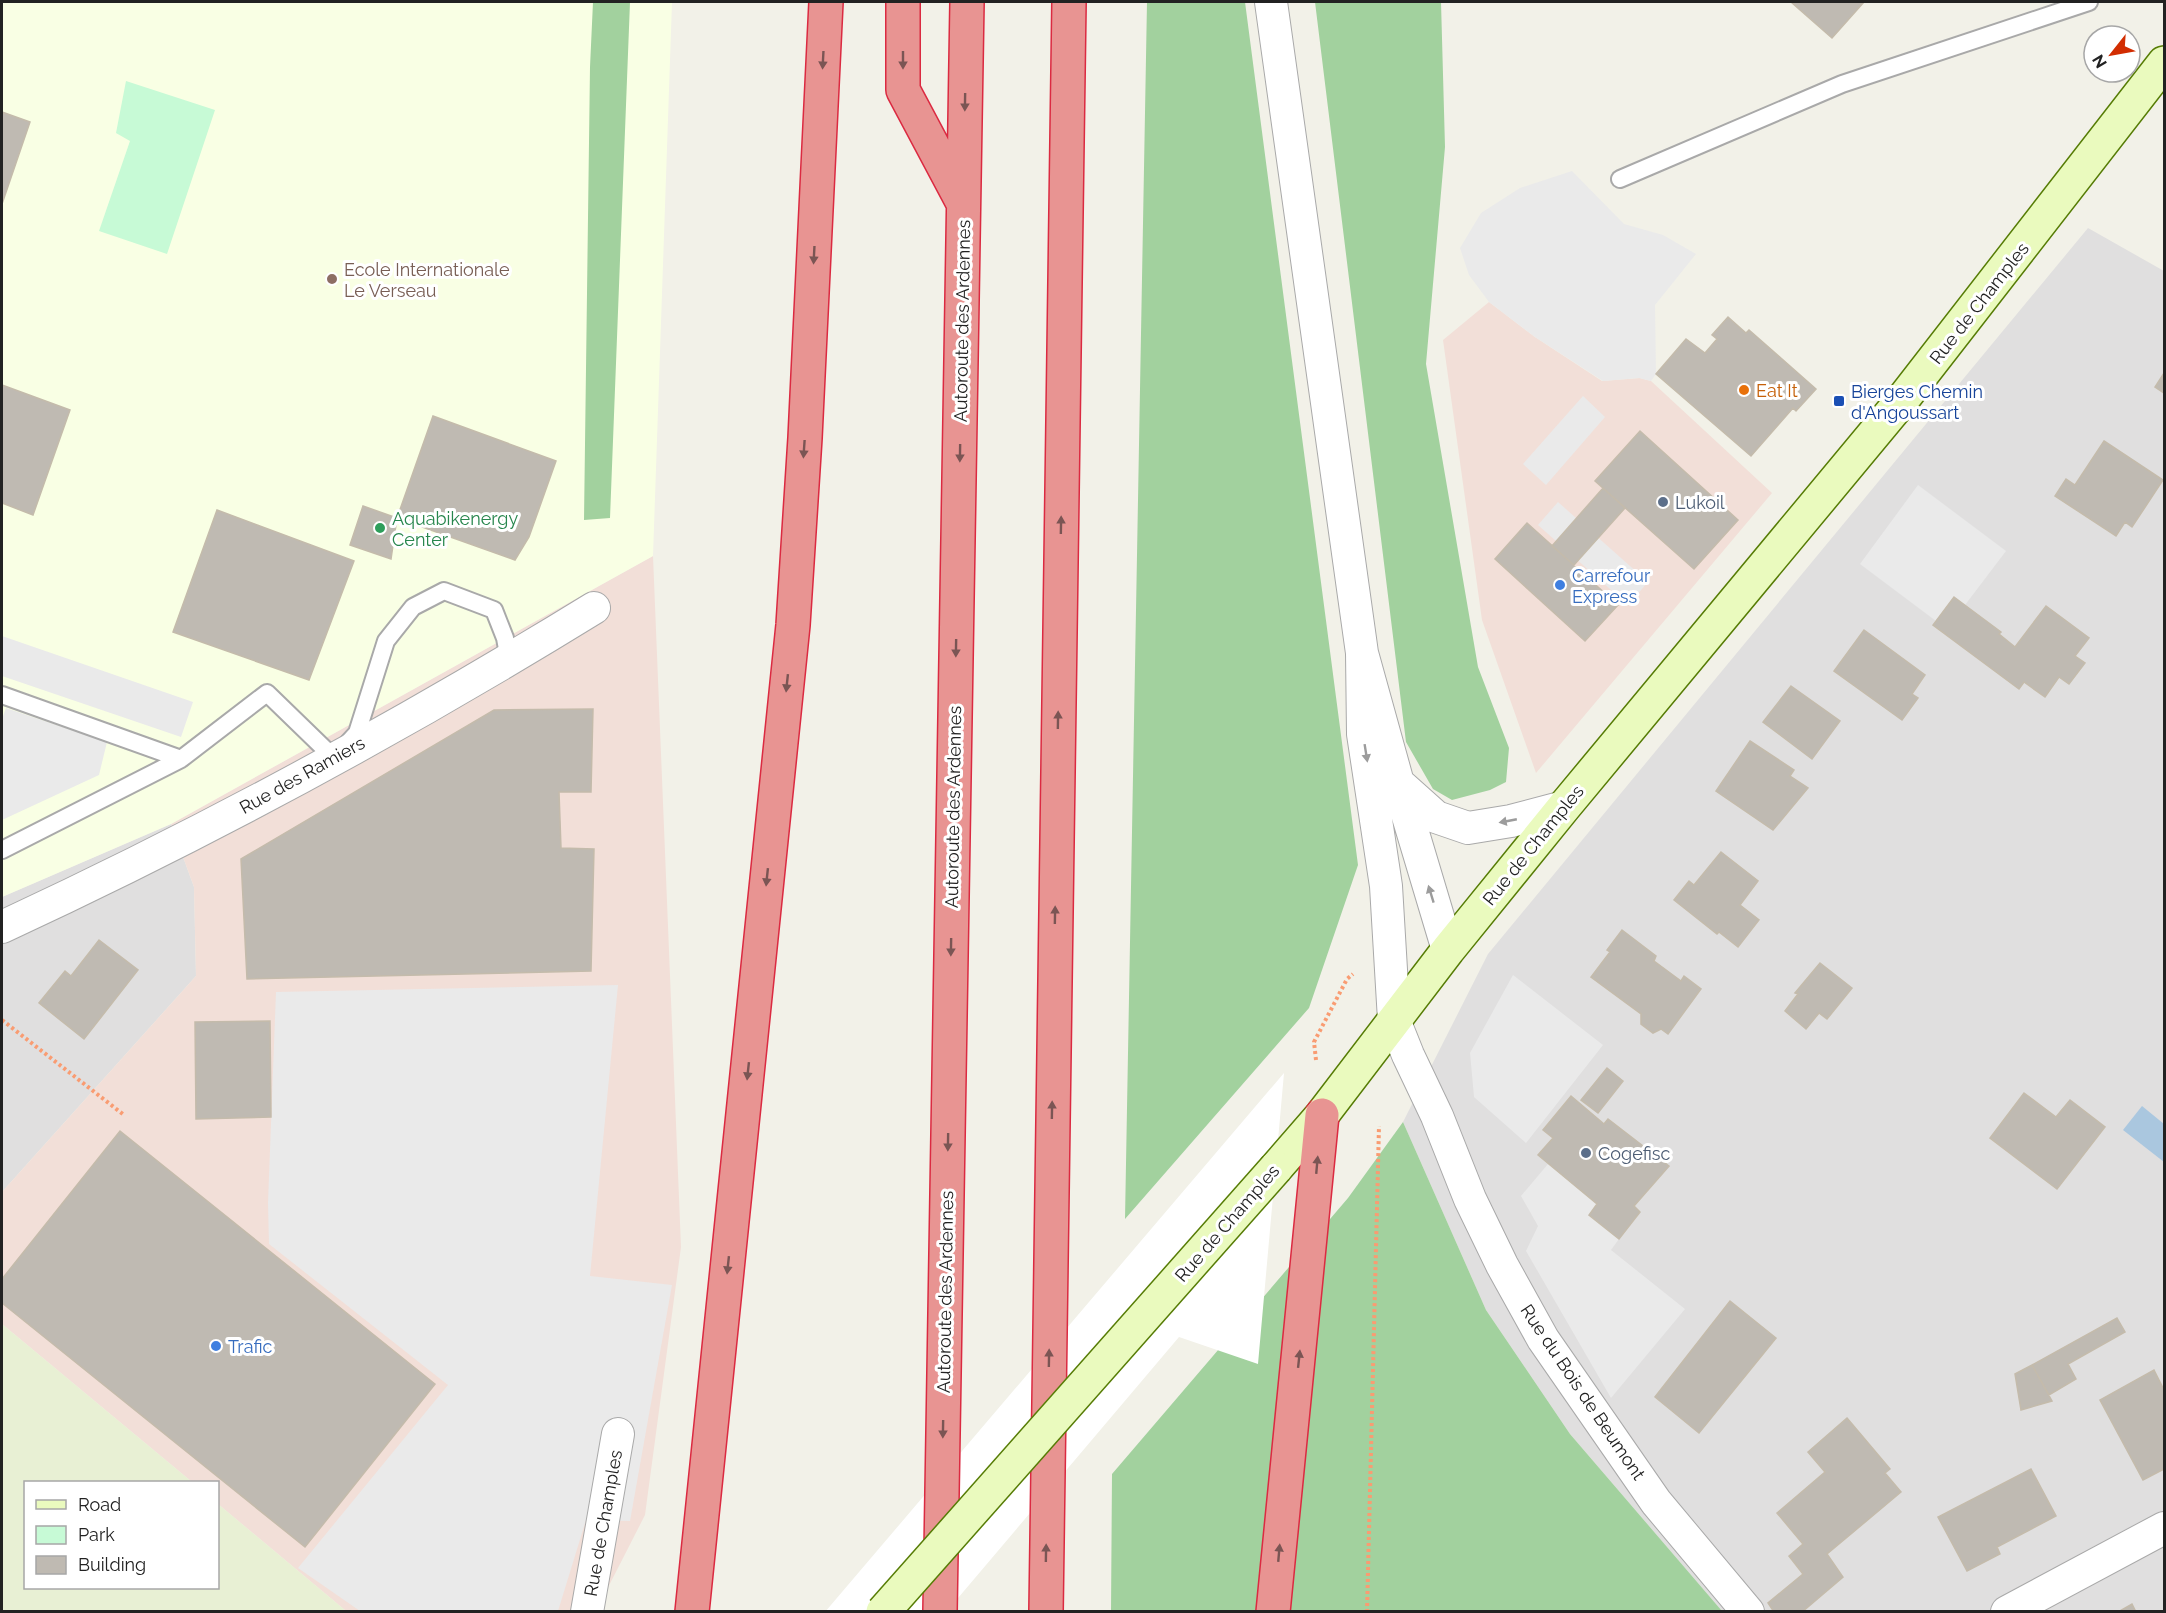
<svg xmlns="http://www.w3.org/2000/svg" width="2166" height="1613" font-family="Raleway,sans-serif">
<rect width="100%" height="100%" fill="#f2f1e8"/>
<!-- residential -->
<path fill="#e0dfdf" d="M2088 228 2164 271V1611H1722L1570 1434 1486 1310 1403 1122 1488 954Z
M171 824 194 887 196 976 2 1192V897Z"/>
<!-- commercial -->
<path fill="#f2dfd8" d="M1489 302 1535 337 1602 381 1640 378 1651 381 1772 493 1536 773 1482 620 1443 340Z
M653 556 681 1247 645 1515 596 1611H346L218 1504V1482H192L2 1324V1192L196 976 194 887 171 824Z"/>
<!-- education -->
<path fill="#f9ffe4" d="M2 2H672L653 556 171 824 2 897Z"/>
<!-- farmland -->
<path fill="#e8f0d4" d="M2 1324 192 1482H26V1588H218V1504L346 1611H2Z"/>
<!-- forest -->
<path fill="#a2d19e" d="M593 2H630L610 518 584 520 590 67Z
M1147 2H1245L1358 865 1309 1008 1125 1219Z
M1315 2H1441L1445 147 1426 364 1478 667 1509 748 1506 782 1490 790 1452 800 1433 789 1406 742Z
M1403 1122 1486 1310 1570 1434 1722 1611 1111 1612 1112 1474 1348 1198Z"/>
<!-- park -->
<path fill="#c7fad6" d="M126 81 215 110 167 254 99 231 130 141 116 133Z"/>
<!-- parking -->
<path fill="#eaeaea" d="M1572 171 1624 224 1663 235 1696 254 1655 305 1656 374 1651 381 1639 378 1603 381 1535 337 1489 302 1469 275 1460 248 1481 213 1520 188Z
M1583 396 1605 417 1546 485 1523 464Z
M1918 485 2006 551 1965 605 1954 597 1936 621 1860 564Z
M1558 502 1648 582 1628 605 1538 525Z
M2 636 193 702 181 737 2 676Z
M6 708 107 742 99 775 2 820V719Z
M1513 975 1603 1045 1526 1143 1474 1097 1470 1053Z
M618 985 590 1276 672 1285 630 1521 586 1520 558 1611H360L298 1568 448 1385 269 1244 268 1203 276 992Z
M1548 1164 1597 1204 1619 1239 1611 1250 1685 1309 1611 1398 1526 1251 1538 1226 1521 1196Z"/>
<!-- water -->
<path fill="#aac7df" d="M2142 1106 2164 1124V1162L2123 1130Z"/>
<!-- pier -->
<path fill="#fff" d="M1284 1073 1258 1364 1179 1337 947 1611 825 1612Z"/>
<!-- building -->
<path fill="#bfbab2" stroke="#c4bbab" stroke-width="1.5" d="M1791 2H1864L1832 38Z
M2 112 30 122 2 204Z
M1728 317 1746 333 1749 330 1816 389 1796 411 1793 408 1751 456 1656 374 1686 339 1705 353 1717 339 1712 335Z
M2164 373V393L2155 387Z
M2 385 70 410 33 515 2 503Z
M433 416 556 461 529 537 515 560 397 518Z
M1640 431 1738 520 1694 569 1595 481Z
M2104 441 2163 480 2132 527 2125 522 2116 536 2055 496 2066 479 2075 485Z
M1603 488 1625 508 1574 565 1552 546Z
M363 506 397 518 391 559 350 545Z
M217 510 354 561 309 680 173 632Z
M1527 523 1618 605 1585 641 1495 559Z
M1954 597 2001 632 1999 634 2015 647 2046 606 2089 638 2075 656 2085 663 2069 684 2059 677 2045 697 2024 682 2019 689 1933 625Z
M1864 630 1925 675 1912 694 1918 698 1902 720 1834 671Z
M1791 686 1840 721 1812 759 1763 722Z
M593 709 591 792H559L561 848 594 849 591 971 247 979 241 859 494 710Z
M1750 741 1794 770 1790 776 1808 788 1773 830 1716 791Z
M1721 852 1758 881 1740 905 1759 920 1738 947 1719 932 1717 934 1674 900 1689 881 1694 885Z
M1622 930 1656 956 1654 961 1681 981 1684 976 1701 989 1668 1034 1661 1029 1653 1033 1641 1024V1014L1591 977 1610 952 1607 950Z
M99 940 138 970 84 1039 39 1003 65 971 71 976Z
M1820 963 1852 988 1827 1019 1819 1013 1806 1029 1785 1011 1798 994 1795 993Z
M270 1021 271 1117 196 1119 195 1022Z
M1607 1068 1623 1081 1598 1113 1581 1100Z
M2024 1093 2056 1117 2070 1100 2105 1127 2057 1189 1990 1138Z
M1571 1096 1604 1124 1608 1119 1669 1166 1634 1206 1640 1212 1619 1239 1589 1215 1597 1204 1538 1155 1553 1138 1543 1130Z
M120 1131 435 1384 305 1547 2 1303V1279Z
M1730 1301 1776 1338 1699 1433 1655 1397Z
M2117 1318 2125 1332 2068 1364 2076 1379 2049 1395 2032 1365Z
M2032 1365 2052 1401 2021 1410 2015 1374Z
M2154 1370 2164 1390V1469L2143 1480 2100 1400Z
M1847 1418 1890 1469 1885 1473 1901 1492 1827 1554 1843 1577 1802 1612H1774L1768 1603 1803 1574 1789 1556 1803 1544 1777 1513 1825 1472 1808 1452Z
M2031 1469 2056 1516 1997 1547 2000 1554 1967 1571 1938 1517Z
M2132 1604 2136 1612H2118Z"/>
<g fill="none" stroke-linecap="round" stroke-linejoin="round">
<defs>
<path id="service" d="M1620 179 1842 84 2089 2
M2 695 181 759 2 850
M181 759 267 693 334 758 357 733 386 641 413 607 444 591 494 610 505 638 509 660"/>
<path id="minor" d="M1271 2 1362 653 1398 783 1448 950
M1362 653 1363 734 1386 886 1394 1020 1408 1055 1437 1116 1470 1199 1502 1265 1543 1339 1656 1502 1748 1612
M1398 783 1436 817 1468 828 1511 821 1564 807
M2 927C205 833 404 725 594 608
M587 1612 618 1434
M2007 1612 2164 1528"/>
<path id="secondary" d="M1276 1168 1322 1115 1448 950 1564 807 1903 399 2164 63"/>
<path id="motorway" d="M903 2V90L962 201
M692 1612 793 625 805 438 826 2
M940 1612 967 2
M1046 1612 1069 2
M1273 1612 1322 1115"/>
</defs>
<!-- service casing -->
<use href="#service" stroke="#a9a9a9" stroke-width="20"/>
<!-- minor casing -->
<use href="#minor" stroke="#a9a9a9" stroke-width="34"/>
<!-- secondary casing -->
<use href="#secondary" stroke="#567c05" stroke-width="36"/>
<!-- motorway casing -->
<use href="#motorway" stroke="#db2a41" stroke-width="36"/>
<!-- path -->
<path stroke="#f99c72" stroke-width="4" stroke-dasharray="3 3" stroke-linecap="butt" d="M2 1020 124 1115
M1316 1060 1314 1042 1347 979 1353 974
M1367 1612 1379 1126"/>
<!-- service -->
<use href="#service" stroke="#fff" stroke-width="16"/>
<!-- minor -->
<use href="#minor" stroke="#fff" stroke-width="32"/>
<!-- secondary -->
<use href="#secondary" stroke="#eafabe" stroke-width="33"/>
<!-- motorway -->
<use href="#motorway" stroke="#e89492" stroke-width="33"/>
<defs>
<path id="secondary-bridge" d="M883 1612 1276 1168"/>
</defs>
<!-- secondary-bridge casing -->
<use href="#secondary-bridge" stroke="#567c05" stroke-width="36" stroke-linecap="butt"/>
<!-- secondary-bridge -->
<use href="#secondary-bridge" stroke="#eafabe" stroke-width="33"/>
</g>
<!-- one-way arrows -->
<defs><path id="oneway-solid" d="M-6-.8H1V-3.2L6.5 0L1 3.2V.8H-6Z" transform="scale(1.5)"/></defs>
<g fill="#7b5554">
<use href="#oneway-solid" transform="translate(823 60) rotate(93)"/>
<use href="#oneway-solid" transform="translate(903 60) rotate(90)"/>
<use href="#oneway-solid" transform="translate(965 102) rotate(91)"/>
<use href="#oneway-solid" transform="translate(814 255) rotate(93)"/>
<use href="#oneway-solid" transform="translate(804 449) rotate(94)"/>
<use href="#oneway-solid" transform="translate(960 453) rotate(91)"/>
<use href="#oneway-solid" transform="translate(1061 525) rotate(-89)"/>
<use href="#oneway-solid" transform="translate(956 648) rotate(91)"/>
<use href="#oneway-solid" transform="translate(787 683) rotate(96)"/>
<use href="#oneway-solid" transform="translate(1058 720) rotate(-89)"/>
<use href="#oneway-solid" transform="translate(767 877) rotate(96)"/>
<use href="#oneway-solid" transform="translate(1055 915) rotate(-89)"/>
<use href="#oneway-solid" transform="translate(951 947) rotate(91)"/>
<use href="#oneway-solid" transform="translate(748 1071) rotate(96)"/>
<use href="#oneway-solid" transform="translate(1052 1110) rotate(-89)"/>
<use href="#oneway-solid" transform="translate(948 1142) rotate(91)"/>
<use href="#oneway-solid" transform="translate(1317 1165) rotate(-85)"/>
<use href="#oneway-solid" transform="translate(728 1265) rotate(96)"/>
<use href="#oneway-solid" transform="translate(1049 1358) rotate(-89)"/>
<use href="#oneway-solid" transform="translate(1299 1359) rotate(-84)"/>
<use href="#oneway-solid" transform="translate(943 1429) rotate(91)"/>
<use href="#oneway-solid" transform="translate(1046 1553) rotate(-89)"/>
<use href="#oneway-solid" transform="translate(1279 1553) rotate(-85)"/>
</g>
<g fill="#9c9c9c">
<use href="#oneway-solid" transform="translate(1366 753) rotate(81)"/>
<use href="#oneway-solid" transform="translate(1508 821) rotate(169)"/>
<use href="#oneway-solid" transform="translate(1431 894) rotate(-107)"/>
</g>
<!-- markers -->
<circle fill="#8d6e63" stroke="#fff" stroke-width="2" cx="332" cy="279" r="6"/>
<circle fill="#e8710a" stroke="#fff" stroke-width="2" cx="1744" cy="390" r="6"/>
<rect fill="#1a4fb4" stroke="#fff" stroke-width="2" x="1833" y="395" width="12" height="12" rx="3"/>
<g fill="#5c6f8a" stroke="#fff" stroke-width="2">
<circle cx="1663" cy="502" r="6"/>
<circle cx="1586" cy="1153" r="6"/>
</g>
<circle fill="#2e9e5b" stroke="#fff" stroke-width="2" cx="380" cy="528" r="6"/>
<g fill="#3f7fe0" stroke="#fff" stroke-width="2">
<circle cx="1560" cy="585" r="6"/>
<circle cx="216" cy="1346" r="6"/>
</g>
<g text-anchor="middle" dominant-baseline="central" stroke-width="6" stroke-linejoin="round" paint-order="stroke">
<!-- education labels -->
<g font-size="18" fill="#785e54" stroke="#fff" text-anchor="start">
<text x="344" y="269">Ecole Internationale<tspan x="344" dy="21">Le Verseau</tspan></text>
</g>
<!-- street labels -->
<g font-size="18" fill="#222" stroke="#fff">
<text transform="translate(1979 303) rotate(-52)">Rue de Champles</text>
<text transform="translate(962 321) rotate(-89)">Autoroute des Ardennes</text>
<text transform="translate(302 775) rotate(-29)">Rue des Ramiers</text>
<text transform="translate(953 807) rotate(-89)">Autoroute des Ardennes</text>
<text transform="translate(1533 845) rotate(-51)">Rue de Champles</text>
<text transform="translate(1227 1223) rotate(-49)">Rue de Champles</text>
<text transform="translate(945 1292) rotate(-89)">Autoroute des Ardennes</text>
<text transform="translate(1583 1392) rotate(56)">Rue du Bois de Beumont</text>
<text transform="translate(603 1523) rotate(-80)">Rue de Champles</text>
</g>
<!-- food labels -->
<g font-size="18" fill="#c56008" stroke="#fff" text-anchor="start">
<text x="1756" y="390">Eat It</text>
</g>
<!-- transit labels -->
<g font-size="18" fill="#164399" stroke="#fff" text-anchor="start">
<text x="1851" y="391">Bierges Chemin<tspan x="1851" dy="21">d'Angoussart</tspan></text>
</g>
<!-- service labels -->
<g font-size="18" fill="#4e5e75" stroke="#fff" text-anchor="start">
<text x="1675" y="502">Lukoil</text>
<text x="1598" y="1153">Cogefisc</text>
</g>
<!-- leisure labels -->
<g font-size="18" fill="#27864d" stroke="#fff" text-anchor="start">
<text x="392" y="518">Aquabikenergy<tspan x="392" dy="21">Center</tspan></text>
</g>
<!-- shop labels -->
<g font-size="18" fill="#366cbe" stroke="#fff" text-anchor="start">
<text x="1572" y="575">Carrefour<tspan x="1572" dy="21">Express</tspan></text>
<text x="228" y="1346">Trafic</text>
</g>
</g>
<!-- border -->
<rect width="2166" height="1613" fill="none" stroke="#222222" stroke-width="6"/>
<!-- legend -->
<rect x="24" y="1481" width="195" height="108" fill="#ffffff" stroke="#a7a7a7" stroke-width="1.5"/>
<rect x="36" y="1500" width="30" height="9" fill="#eafabe" stroke="#a7a7a7" stroke-width="1.5"/>
<text x="78" y="1511" font-size="18" fill="#222222">Road</text>
<rect x="36" y="1526" width="30" height="18" fill="#c7fad6" stroke="#a7a7a7" stroke-width="1.5"/>
<text x="78" y="1541" font-size="18" fill="#222222">Park</text>
<rect x="36" y="1556" width="30" height="18" fill="#bfbab2" stroke="#a7a7a7" stroke-width="1.5"/>
<text x="78" y="1571" font-size="18" fill="#222222">Building</text>
<!-- north arrow -->
<g transform="translate(2112 54) rotate(239)"><circle r="28" fill="#ffffff" stroke="#a7a7a7" stroke-width="1.5"/>
<path d="M0-4.5L10 22L0 15L-10 22Z" fill="#d22d01"/>
<text y="-9" font-size="16" font-weight="bold" text-anchor="middle" fill="#222222">N</text>
</g>
</svg>
